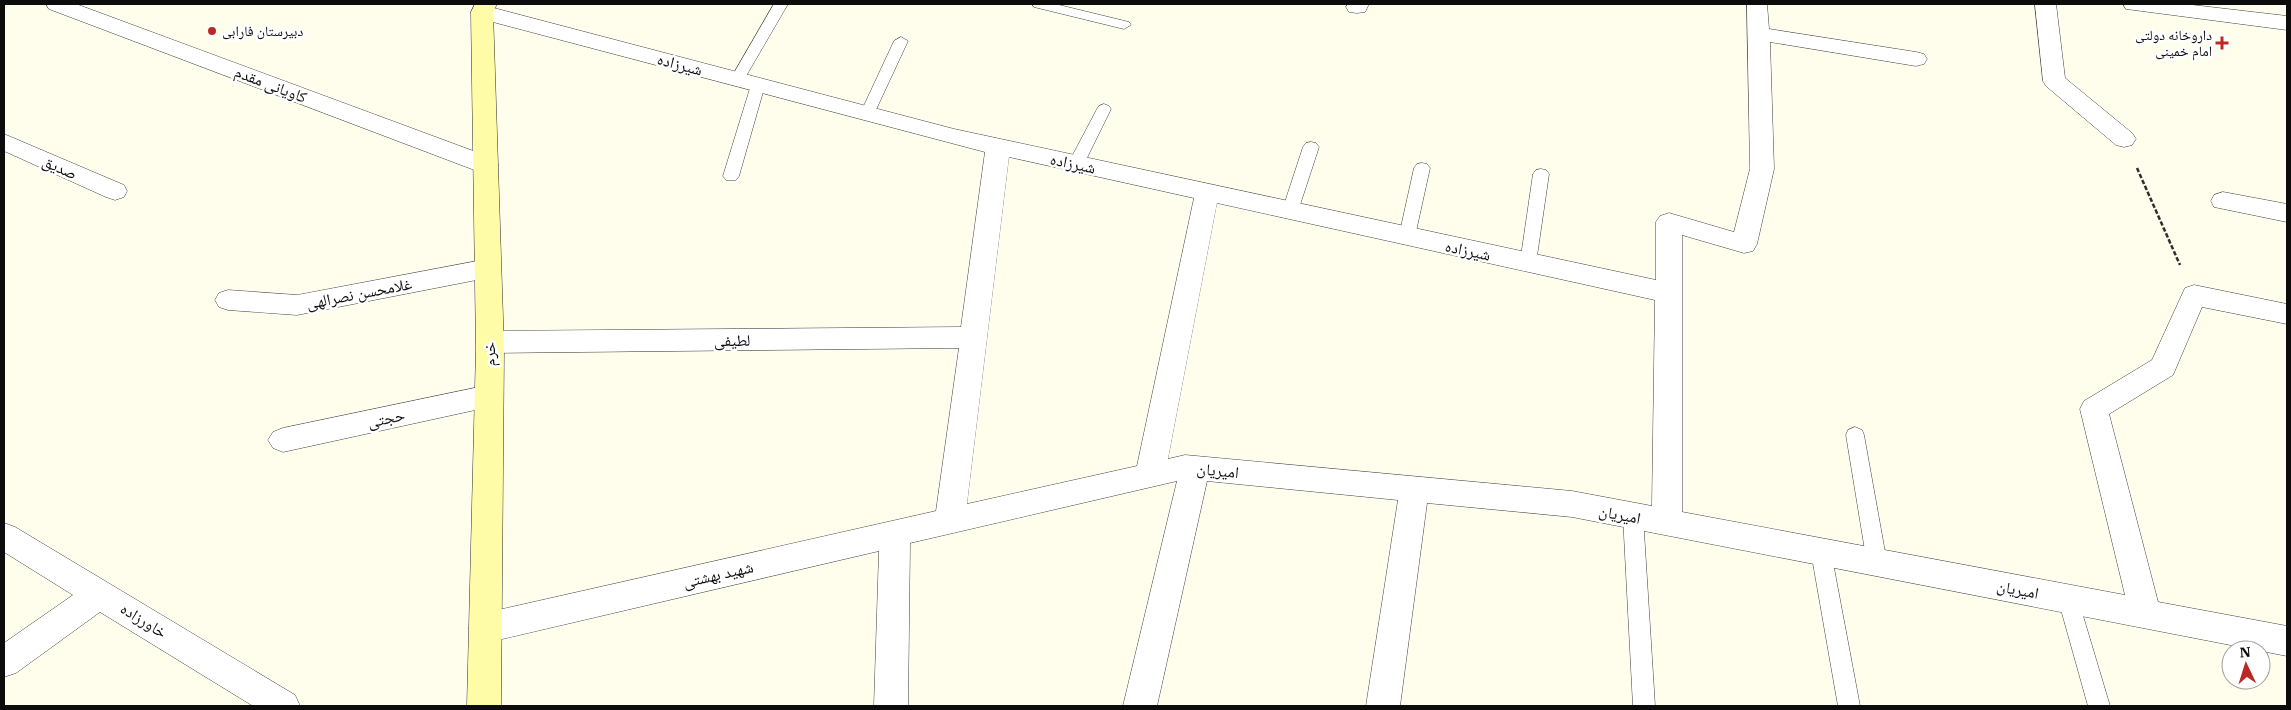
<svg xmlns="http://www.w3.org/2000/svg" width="2291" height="710" font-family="'IBM Plex Serif','Noto Naskh Arabic',serif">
<rect width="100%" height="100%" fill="#fffdec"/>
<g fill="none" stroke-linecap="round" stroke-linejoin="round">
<defs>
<path id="lane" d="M774 4H788L742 83H732L730 80Z
M1032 4H1055L1129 22 1131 25 1124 29 1034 7Z
M901 37 908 41 874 114 872 117H862L860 114 894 41Z
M758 80 763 82 765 85 739 176 736 180H726L723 176 751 85 753 82Z
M1104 104 1109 106 1111 109 1084 164 1081 168H1071L1068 164 1097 109 1099 106Z
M1311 142 1316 143 1319 147 1298 211 1296 215 1290 217 1284 215 1282 211 1303 147 1306 143Z
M1422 163 1427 164 1430 168 1415 236 1413 240 1407 242 1401 240 1399 236 1414 168 1417 164Z
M1541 169 1546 170 1549 174 1536 263 1534 267 1528 269 1522 267 1520 263 1533 174 1536 170Z
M1855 427 1862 430 1864 435 1887 563 1884 569 1877 572 1870 569 1867 563 1846 435 1848 430Z
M1633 508 1640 510 1643 516 1655 706H1633L1623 516 1626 510Z
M1821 543 1828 546 1831 552 1860 706H1838L1811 552 1814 546Z
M2068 590 2075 593 2078 599 2110 706H2088L2058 599 2061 593Z"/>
<path id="street" d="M46 4H76L495 159 498 165 495 171 486 173 477 171 49 9Z
M1348 4H1369L1365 12 1357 13 1349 12 1346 7Z
M1747 4H1767L1769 29 1916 52 1924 54 1927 59 1924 64 1916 66 1770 42 1774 169 1757 244 1753 251 1744 253 1682 235V512L2125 595 2080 409 2084 401 2152 360 2185 288 2194 285 2287 304V324L2202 307 2173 375 2109 414 2158 602 2287 626V656L1572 517 1427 503 1400 706H1366L1398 500 1207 481 1157 706H1123L1177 481 910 543 908 706H874L879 551 485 643 474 638 469 628 474 618 485 613 936 511 959 348 490 353 480 349 476 342 480 335 490 331 961 327 985 152 474 17 471 12 474 7 482 6 490 7 954 129 1656 280V222L1660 216 1669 213 1734 232 1750 169ZM1009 157 1194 198 1137 466 967 504ZM1217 203 1655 300 1652 506 1572 491 1185 455 1168 459Z
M2035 4H2056L2065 78 2132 133 2136 139 2132 145 2124 147 2116 145 2046 86 2043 81Z
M2123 4H2184L2287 16V30L2134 10 2126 9Z
M4 134 124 185 127 191 124 197 115 200 106 197 4 151Z
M2223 192 2287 204V222L2214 207 2211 201 2214 195Z
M488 259 497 262 501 269 497 276 297 315 228 310 219 307 215 300 219 293 228 290 297 295Z
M489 385 499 388 503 396 499 404 489 407 283 452 273 448 268 440 273 432 283 428Z
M4 523 15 527 295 695 300 706H253L100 612 16 673 4 677V643L73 595 4 552Z"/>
<path id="secondary" d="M475 4H497L493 12 504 349 501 706H467L476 349 471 12Z"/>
</defs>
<!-- lane casing -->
<use href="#lane" stroke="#3f3f3f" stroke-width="1"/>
<!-- street casing -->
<use href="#street" stroke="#3f3f3f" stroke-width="1"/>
<!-- secondary casing -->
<use href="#secondary" stroke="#2e2e2e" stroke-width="1"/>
<!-- path -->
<path stroke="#2e2e2e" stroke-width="2.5" stroke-dasharray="4.5 2" stroke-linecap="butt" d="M2137 168 2180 265"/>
<!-- lane -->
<use href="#lane" fill="#fff" fill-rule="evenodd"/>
<!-- street -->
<use href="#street" fill="#fff" fill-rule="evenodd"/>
<!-- secondary -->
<use href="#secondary" fill="#fffca7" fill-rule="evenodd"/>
</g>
<!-- markers -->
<g fill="#bc2824" stroke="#fff" stroke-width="2">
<circle cx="212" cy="31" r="5"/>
<path d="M2219.5 35.5h5v5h5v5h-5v5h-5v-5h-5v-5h5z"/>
</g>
<g text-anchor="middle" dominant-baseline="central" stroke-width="5" stroke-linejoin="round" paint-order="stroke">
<!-- far-poi labels -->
<g font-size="14" fill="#0c0c0c" stroke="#fff" text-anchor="start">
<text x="222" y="31">دبیرستان فارابی</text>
<text x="2212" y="35" text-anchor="end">داروخانه دولتی<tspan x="2212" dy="16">امام خمینی</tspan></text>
</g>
<!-- street labels -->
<g font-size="16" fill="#0c0c0c" stroke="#fff">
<text transform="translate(680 64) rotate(15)">شیرزاده</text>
<text transform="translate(271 84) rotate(21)">کاویانی مقدم</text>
<text transform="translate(1073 163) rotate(12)">شیرزاده</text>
<text transform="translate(60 167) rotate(24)">صدیق</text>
<text transform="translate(1468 250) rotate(12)">شیرزاده</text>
<text transform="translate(359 293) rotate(-11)">غلامحسن نصرالهی</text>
<text transform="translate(732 340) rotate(-1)">لطیفی</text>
<text transform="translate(489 354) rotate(-90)">خرم</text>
<text transform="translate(386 418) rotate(-12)">حجتی</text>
<text transform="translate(1218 470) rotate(6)">امیریان</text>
<text transform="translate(1620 514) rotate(11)">امیریان</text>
<text transform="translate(718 574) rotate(-13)">شهید بهشتی</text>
<text transform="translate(2018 589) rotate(11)">امیریان</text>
<text transform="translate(144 620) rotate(32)">خاورزاده</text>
</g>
</g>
<!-- border -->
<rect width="2291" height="710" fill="none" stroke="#0c0c0c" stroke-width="10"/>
<!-- north arrow -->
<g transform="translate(2246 665) rotate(356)"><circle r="24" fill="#ffffff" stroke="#9e9e9e"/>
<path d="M0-4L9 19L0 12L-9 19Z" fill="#bc2824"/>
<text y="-8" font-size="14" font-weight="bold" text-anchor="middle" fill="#0c0c0c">N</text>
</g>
</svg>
